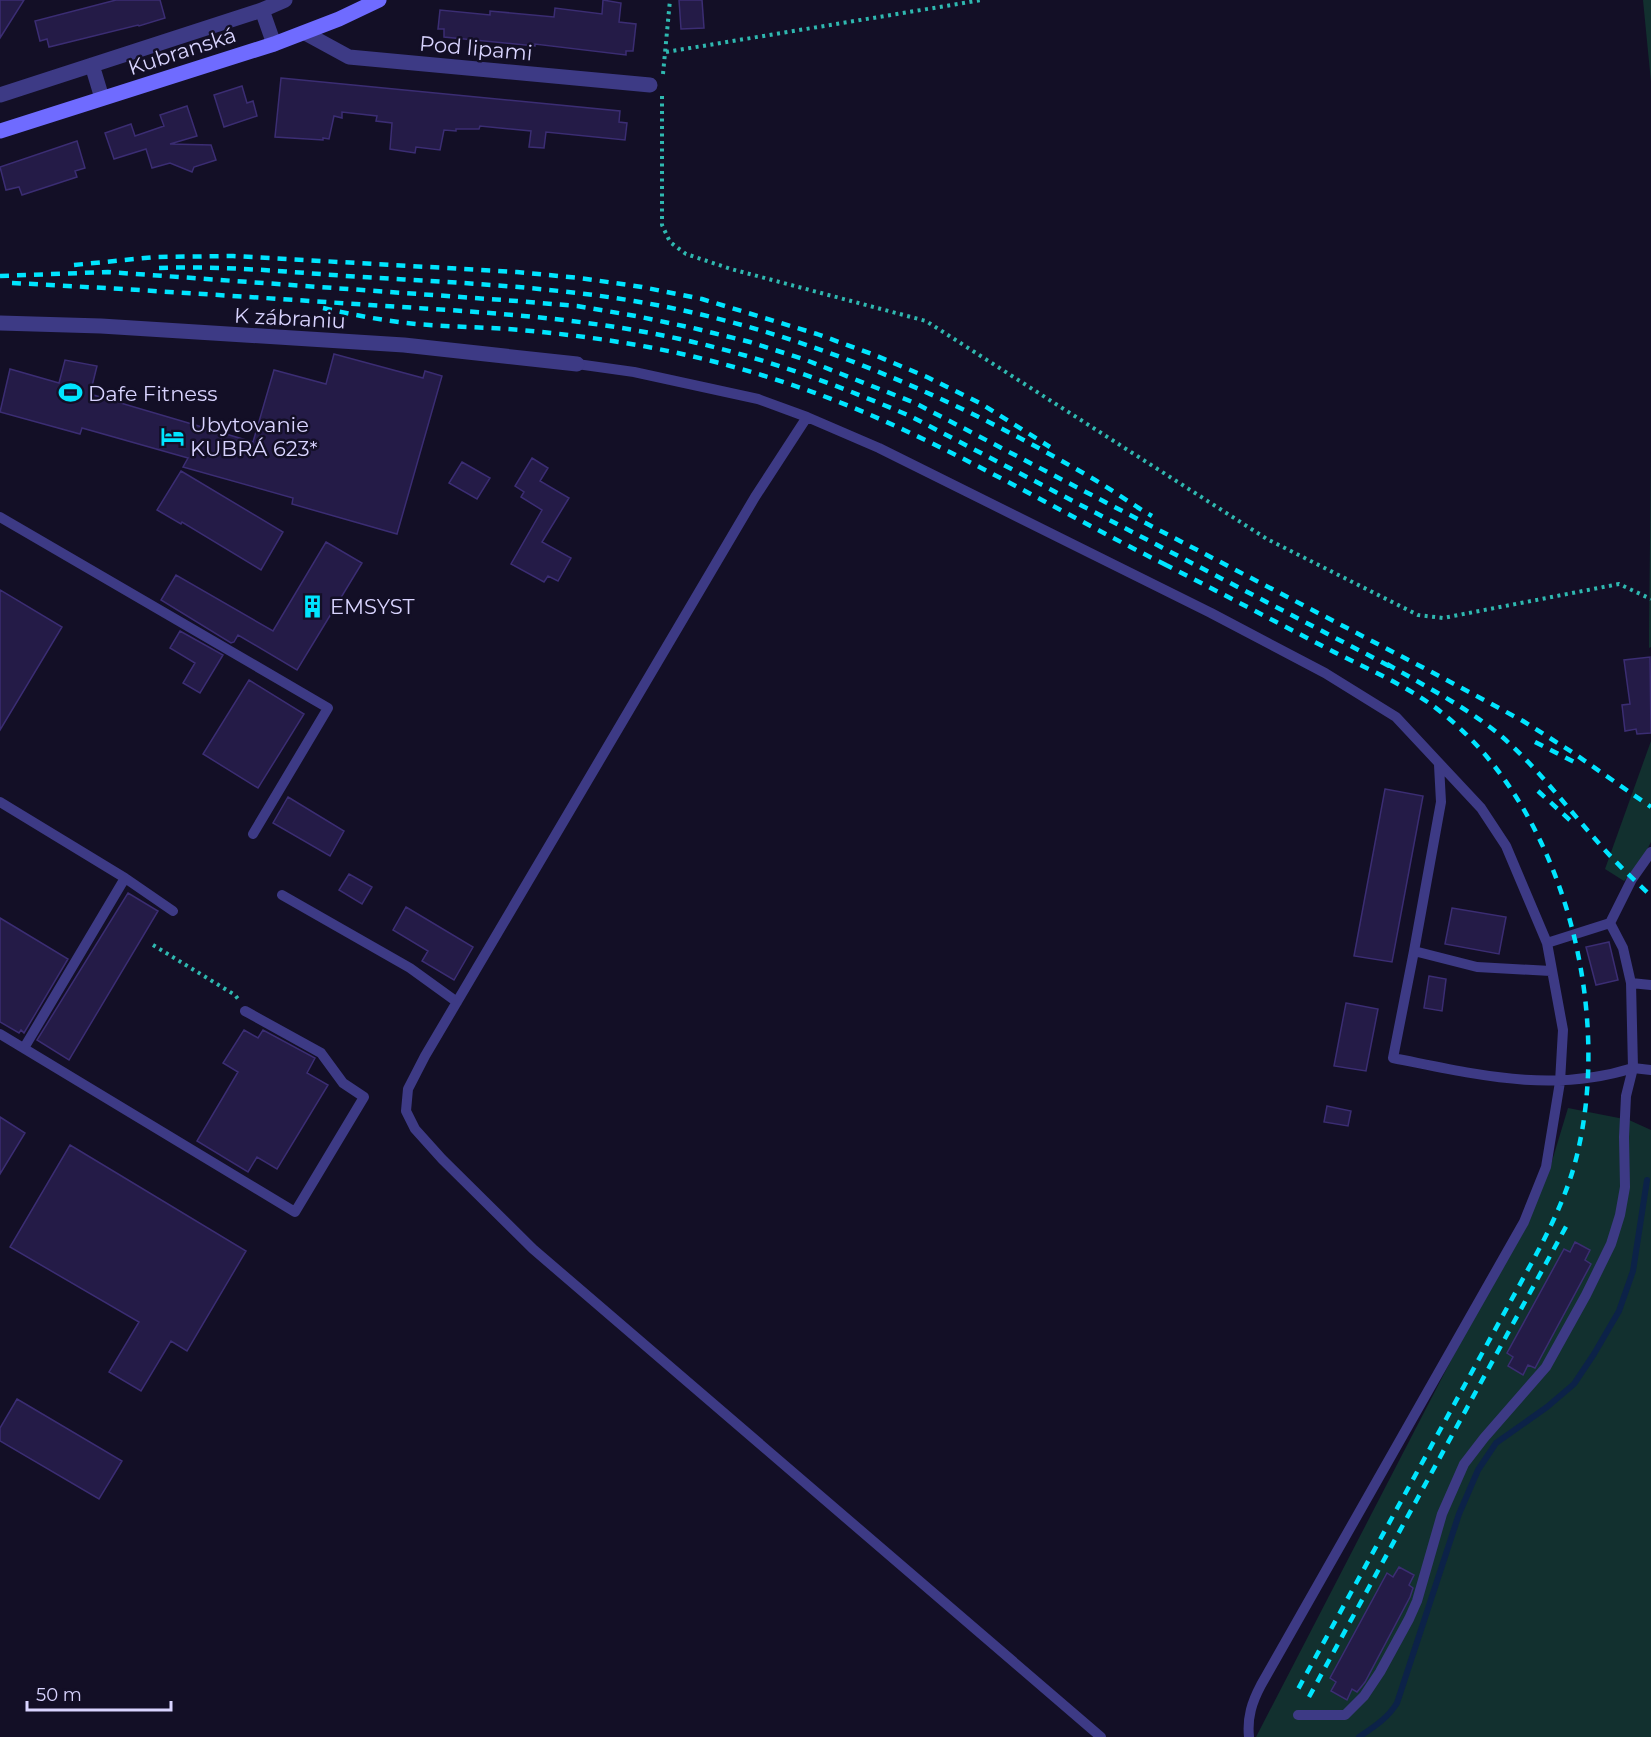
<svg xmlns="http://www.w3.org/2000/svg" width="1651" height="1737" font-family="Montserrat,sans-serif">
<rect width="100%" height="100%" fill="#130f26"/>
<!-- green -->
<path fill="#12302f" d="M1643 0H1651V82Z
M1651 452V647L1649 648V631Z
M1651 741V842L1637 869 1624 881 1605 869Z
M1568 1108 1629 1120 1651 1130V1737H1256L1549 1171Z"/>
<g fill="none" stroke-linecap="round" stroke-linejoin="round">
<!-- stream -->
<path stroke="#0c2248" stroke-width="6" d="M1359 1737C1374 1727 1388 1718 1397 1703L1459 1514 1478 1470 1496 1443 1547 1407 1574 1384 1594 1354 1619 1311 1633 1271 1647 1180"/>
</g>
<!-- building -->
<path fill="#241b47" stroke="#3b2d73" stroke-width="1.5" d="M0 0H24L0 38Z
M116 0H160L165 18 139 26 138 25 49 47 47 39 40 41 35 21Z
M603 0 621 3 619 22 636 24 633 51H626V55L535 44V46L444 37V29H438L440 10 490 15V11L554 17 555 8 602 14Z
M679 0H702L704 28 681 29Z
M281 78 620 111 619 122 627 123 625 140 546 132 544 148 529 147 531 131 480 126 479 129H456V131L444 130 440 150 416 147 415 153 390 149 392 123 376 121 377 116 342 112V118L334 116 329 139 323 138V140L275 137Z
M242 86 247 103 253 101 257 116 224 127 214 95Z
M187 106 197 136 170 144 211 145 216 160 194 167 192 172 170 163 152 168 146 149 114 159 105 133 131 124 135 136 164 126 160 115Z
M77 141 85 168 75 171 77 177 22 195 19 187 6 190 0 167Z
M334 354 423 378 425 371 442 376 397 534 292 504 293 498 183 467 188 458 82 428 80 434 0 412 10 369 59 383 65 360 97 366 90 394 253 442 274 370 326 384Z
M532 458 548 468 540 481 569 498 542 542 571 558 558 581 548 576 544 582 511 564 542 510 521 497 524 492 515 486Z
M462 462 490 478 477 499 449 483Z
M181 471 283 532 261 570 182 522 181 524 157 510Z
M326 542 362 563 297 670 238 635 234 642 231 643 161 600 176 575 273 631Z
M0 590 62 627 0 730Z
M180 631 223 655 200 693 183 683 195 663 170 648Z
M1650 657 1651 733 1637 734 1636 729 1625 731 1622 705 1630 704 1624 660Z
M249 680 304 714 258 788 203 754Z
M1385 789 1423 796 1392 962 1354 956Z
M288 797 344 831 330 856 273 823Z
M349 874 372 887 362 904 339 890Z
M128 893 158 911 69 1060 37 1040Z
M406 907 473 947 454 980 422 961 428 951 393 930Z
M1452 908 1506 917 1499 954 1445 944Z
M0 918 68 959 24 1033 21 1030 19 1033 0 1022Z
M1609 942 1618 980 1596 985 1586 947Z
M1429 976 1446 979 1442 1011 1424 1008Z
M1346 1003 1378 1009 1366 1071 1334 1066Z
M244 1030 258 1038 263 1030 315 1058 307 1073 328 1085 277 1169 257 1157 248 1172 197 1141 238 1072 223 1063Z
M1327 1106 1351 1111 1348 1126 1324 1122Z
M0 1117 25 1133 0 1174Z
M70 1145 246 1251 187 1351 171 1341 141 1391 109 1372 139 1322 10 1247Z
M1575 1242 1590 1250 1585 1260 1591 1264 1535 1368 1528 1365 1523 1375 1508 1366 1513 1357 1507 1353 1564 1249 1570 1252Z
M17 1399 122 1461 99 1499 0 1441V1428Z
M1399 1567 1414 1575 1409 1585 1413 1588 1410 1597 1365 1682 1357 1692 1352 1689 1347 1700 1331 1691 1336 1682 1330 1678 1387 1573 1393 1577Z"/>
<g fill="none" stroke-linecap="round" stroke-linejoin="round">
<!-- path -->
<path stroke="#2fb8b0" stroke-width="4" stroke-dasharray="3 4.5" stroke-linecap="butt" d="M666 52 982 0
M663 74 670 0
M662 96V225L670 242 686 254 731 269 926 321 1267 539 1418 615 1443 618 1619 584 1651 599
M153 945 235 995 238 999"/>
<!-- lane -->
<path stroke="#3d3a85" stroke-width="10" d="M577 364 634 372 758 399 807 417 879 448 1211 613 1325 673 1396 717 1481 808 1506 846 1547 943 1563 1030 1560 1082 1546 1167 1524 1222 1261 1685C1252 1702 1247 1717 1249 1737
M807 417 755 497 425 1056 408 1089 406 1111 415 1129 442 1159 533 1249 1101 1737
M0 517 328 708 253 834
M1439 765 1441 802 1414 951 1477 967 1551 971
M0 802 125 878 173 911
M282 895 410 968 457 1002
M1610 923 1632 879 1651 852
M1414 951 1393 1058C1475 1074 1551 1094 1633 1068L1631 983 1623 948 1610 923 1547 943
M1631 983 1651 985
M0 1034 295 1212 364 1097 343 1083 321 1053 245 1011
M24 1048 125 878
M1298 1715H1345L1364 1696 1380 1672 1409 1619 1417 1601 1442 1514 1464 1464 1484 1438 1546 1367 1586 1295 1611 1244 1620 1215 1625 1187 1624 1137 1626 1096 1633 1068 1651 1070"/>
<!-- street -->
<path stroke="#3d3a85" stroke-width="15" d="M262 10 274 44
M305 33 349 57 650 85
M92 65 102 98
M0 95 262 10 285 0
M0 323 101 326 404 345 577 364"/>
<!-- secondary -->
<path stroke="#6f6bff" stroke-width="15" d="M0 131 274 44 339 19 379 0"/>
<!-- rail -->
<path stroke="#00e5ff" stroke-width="4.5" stroke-dasharray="9 8" stroke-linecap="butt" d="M74 265 155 257 233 256 517 272 580 278 642 287 702 299 817 334 872 354 927 377 980 403 1050 447
M159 268C232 265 306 274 379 278 464 283 549 287 634 301 796 328 949 395 1090 477 1111 489 1131 504 1152 516
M0 276 108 272 517 301 577 306 636 316 693 328 750 342 806 360 915 403 1443 678 1523 721 1572 752 1651 807
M12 283C131 289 250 297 370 305 478 312 587 317 693 342 768 359 840 386 910 416L1393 668
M323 308C354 315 385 321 416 324 451 327 486 327 521 330 577 335 635 343 691 356 764 373 836 398 904 430 995 472 1081 523 1170 567
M1164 564C1221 593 1278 623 1334 652 1366 668 1400 683 1429 703 1560 796 1614 1003 1577 1155 1567 1197 1546 1237 1525 1275L1297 1691
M1387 664C1425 686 1466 707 1500 735 1536 766 1565 805 1596 840 1613 860 1632 878 1651 896
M1535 742 1576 763
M1538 791 1572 822
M1309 1697 1568 1223"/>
</g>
<!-- icons -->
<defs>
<symbol id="stadium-bare" viewBox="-9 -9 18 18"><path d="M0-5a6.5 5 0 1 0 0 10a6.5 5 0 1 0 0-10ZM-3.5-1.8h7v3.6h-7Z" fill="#00e5ff" stroke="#130f26" stroke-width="2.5" paint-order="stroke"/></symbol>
<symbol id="hotel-bare" viewBox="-9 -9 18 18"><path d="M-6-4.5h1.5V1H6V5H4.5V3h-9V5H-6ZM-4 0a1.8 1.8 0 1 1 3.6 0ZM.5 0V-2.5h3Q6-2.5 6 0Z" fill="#00e5ff" stroke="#130f26" stroke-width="2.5" paint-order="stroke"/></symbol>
<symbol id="building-bare" viewBox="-9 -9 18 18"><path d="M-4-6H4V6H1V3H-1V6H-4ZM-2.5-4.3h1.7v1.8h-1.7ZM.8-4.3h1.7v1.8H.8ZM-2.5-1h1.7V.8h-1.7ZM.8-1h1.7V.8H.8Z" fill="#00e5ff" stroke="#130f26" stroke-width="2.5" paint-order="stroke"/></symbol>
</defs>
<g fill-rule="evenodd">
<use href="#stadium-bare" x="54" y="376" width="33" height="33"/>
<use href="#hotel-bare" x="156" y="420" width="33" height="33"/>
<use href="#building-bare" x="296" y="590" width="33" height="33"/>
</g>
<g text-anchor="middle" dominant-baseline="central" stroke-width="5" stroke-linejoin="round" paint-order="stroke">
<!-- street labels -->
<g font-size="21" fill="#d9d4ff" stroke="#130f26">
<text transform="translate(476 48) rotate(5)">Pod lipami</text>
<text transform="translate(182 51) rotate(-18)">Kubranská</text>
<text transform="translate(290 318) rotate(3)">K zábraniu</text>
</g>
<!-- poi labels -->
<g font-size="21" fill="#d9d4ff" stroke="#130f26" text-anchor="start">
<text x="88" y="393">Dafe Fitness</text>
<text x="190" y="424">Ubytovanie<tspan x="190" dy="24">KUBRÁ 623*</tspan></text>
<text x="330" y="606">EMSYST</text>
</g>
</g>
<!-- scale -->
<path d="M27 1701v9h144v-9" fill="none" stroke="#d9d4ff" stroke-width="3"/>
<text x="36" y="1701" font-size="18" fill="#d9d4ff" stroke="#130f26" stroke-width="4.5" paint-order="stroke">50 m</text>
</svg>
